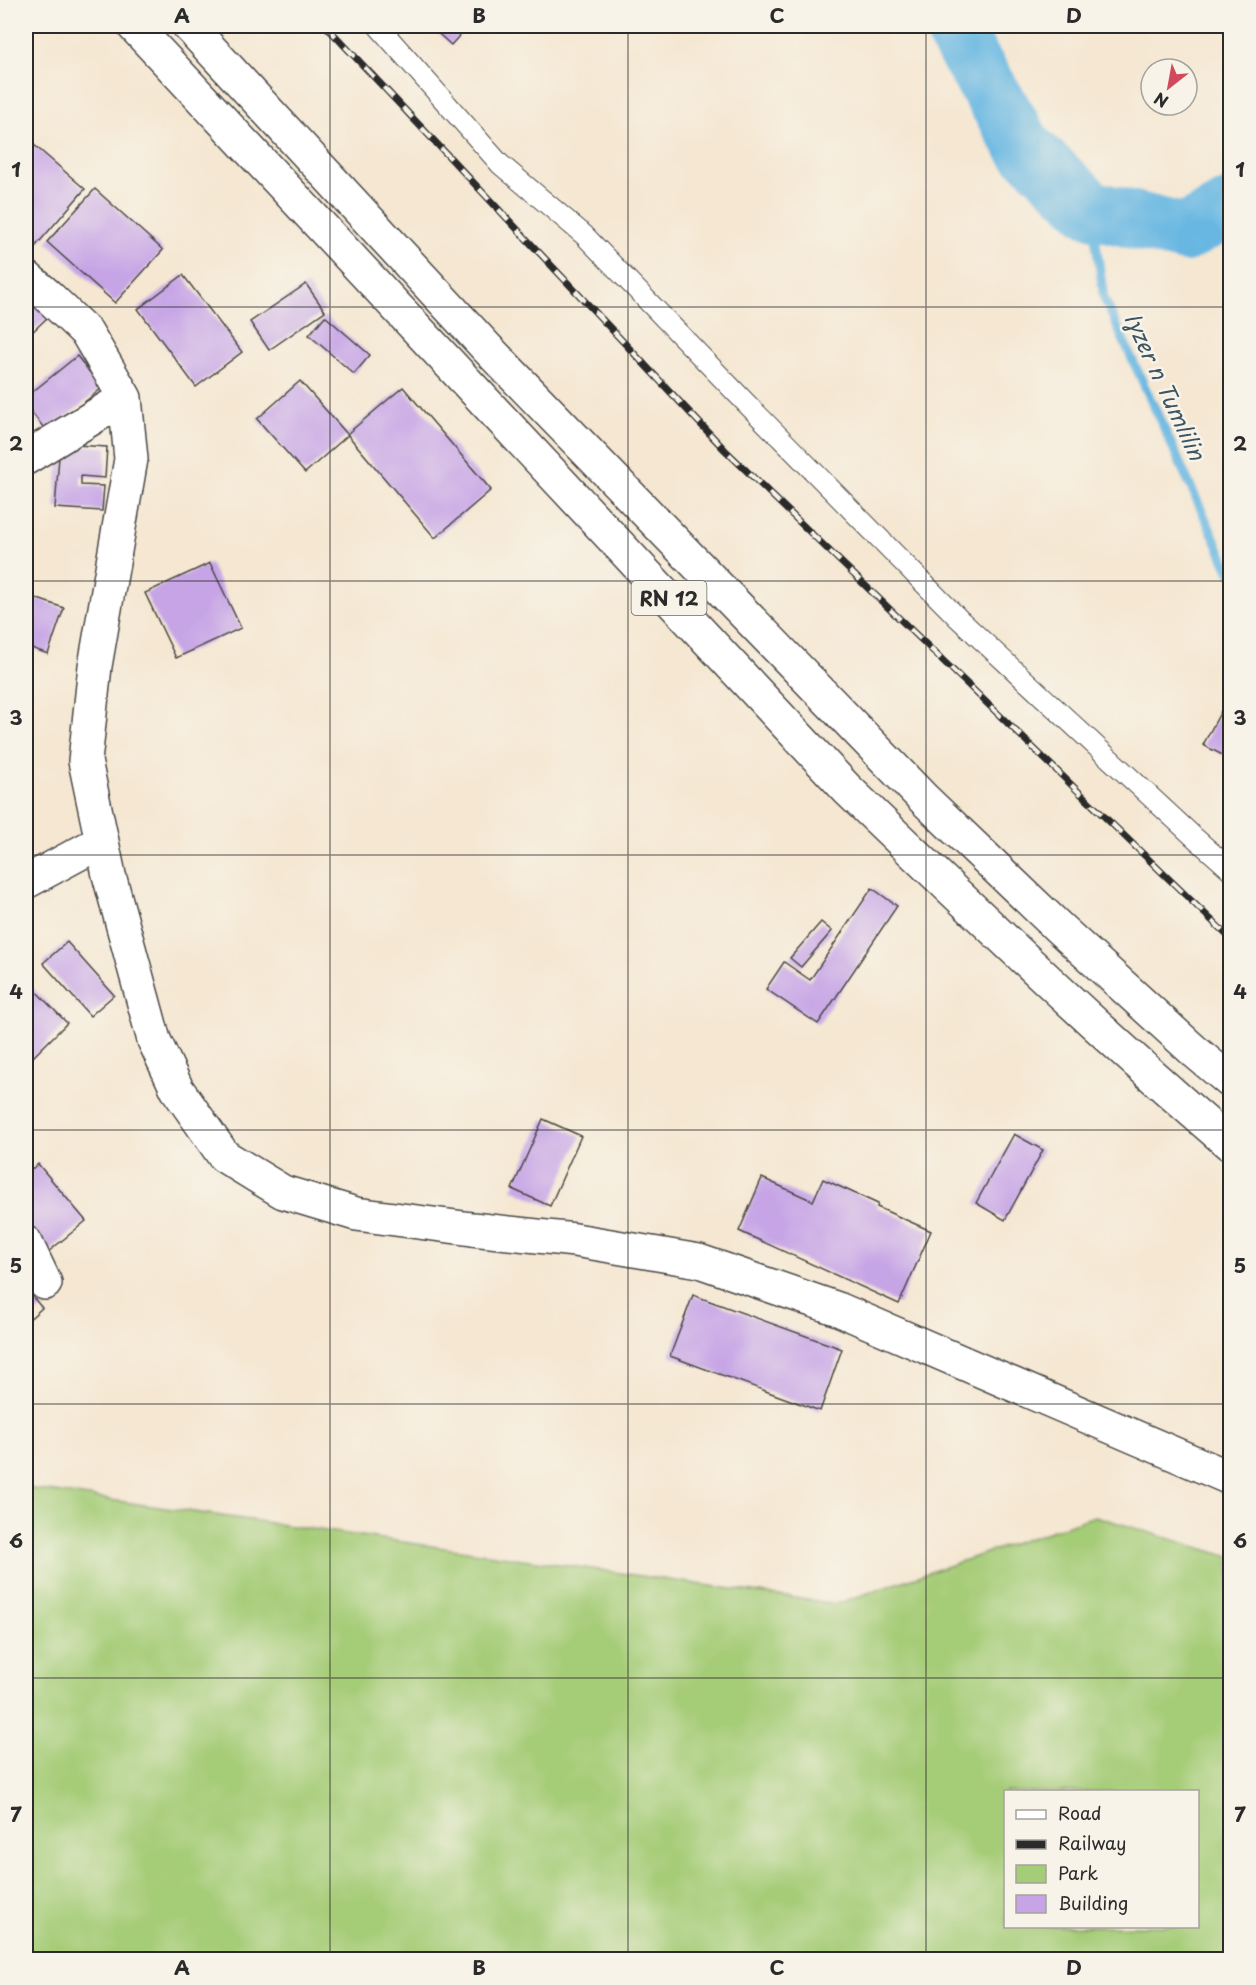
<svg xmlns="http://www.w3.org/2000/svg" width="1256" height="1985" font-family="'Playpen Sans',sans-serif">
<rect width="100%" height="100%" fill="#f7f3e8"/>
<filter id="ink" filterUnits="userSpaceOnUse"><feTurbulence type="fractalNoise" baseFrequency=".0167" numOctaves="2"/><feDisplacementMap in="SourceGraphic" scale="12" xChannelSelector="R" yChannelSelector="G"/><feConvolveMatrix kernelMatrix="1 2 1 2 8 2 1 2 1" color-interpolation-filters="sRGB"/></filter>
<filter id="wash" filterUnits="userSpaceOnUse"><feTurbulence type="fractalNoise" baseFrequency=".008" numOctaves="4" result="noise"/><feDisplacementMap in="SourceGraphic" scale="24" xChannelSelector="R" yChannelSelector="G"/><feGaussianBlur stdDeviation="1.35" result="paint"/><feColorMatrix in="noise" values="0 0 0 0 0 0 0 0 0 0 0 0 0 0 0 0 0 1.4 0 .05"/><feComposite in="paint" operator="in"/></filter>
<g filter="url(#wash)">
<rect width="100%" height="100%" fill="#f5e7d2"/>
<!-- green -->
<path fill="#a5cc77" stroke="#687c51" stroke-width="1.5" fill-rule="evenodd" d="M26 1488 836 1604 1095 1516 1230 1557V1959H26ZM1006 1792H1198V1926H1006Z"/>
<g fill="none" stroke-linecap="round" stroke-linejoin="round">
<!-- stream -->
<path stroke="#67b7e2" stroke-width="9" d="M1091 209 1104 298 1230 572"/>
<!-- river -->
<path stroke="#67b7e2" stroke-width="58" d="M954 26 957 36 1025 148 1091 209 1185 233 1230 208"/>
</g>
<g id="blocks">
<!-- building -->
<path fill="#c6a4e6" d="M430 26H468L451 45Z
M26 138 85 189 34 248 26 241Z
M95 189 163 250 115 303 47 242Z
M183 275 242 352 196 387 138 309Z
M306 284 325 311 269 350 250 322Z
M26 291 49 316 26 338Z
M325 316 370 355 354 374 309 335Z
M77 356 102 388 47 432 26 405V397Z
M300 381 348 435 305 473 257 419Z
M403 387 491 490 435 538 347 434Z
M60 444 107 447 105 478 81 476V485L104 486 102 511 55 508Z
M210 563 241 628 176 658 145 593Z
M26 595 64 608 48 654 26 646Z
M1230 694V759L1203 745Z
M872 888 897 906 818 1024 766 989 784 962 810 980Z
M821 922 832 931 801 967 790 958Z
M67 942 114 995 90 1016 43 963Z
M26 981 67 1023 26 1064Z
M543 1119 581 1136 550 1206 512 1189Z
M1014 1134 1043 1150 1005 1220 976 1203Z
M38 1164 86 1221 48 1252 26 1226V1206L28 1204 26 1201V1174Z
M762 1178 813 1201 823 1179 878 1204 877 1207 931 1231 899 1304 739 1231Z
M26 1289 42 1308 26 1322Z
M693 1295 842 1349 820 1411 670 1356Z"/>
</g>
</g>
<g filter="url(#ink)">
<use href="#blocks" fill-opacity="0" stroke="#494744" stroke-width="1.5"/>
<g fill="none" stroke-linecap="round" stroke-linejoin="round">
<defs>
<path id="service" d="M378 26 500 164 584 235 747 404 959 619 1194 837 1230 869"/>
<path id="minor" d="M26 277 47 295 87 333 125 398 131 459 95 666 85 761 109 875 154 1040 177 1089 224 1156 283 1192 356 1214 472 1229 575 1240 699 1261 838 1309 1230 1478
M26 458 125 398
M26 882 102 841
M26 1243 45 1283"/>
<path id="trunk" d="M134 26 847 789C973 910 1098 1031 1230 1144
M189 26 487 348 924 799 1059 928 1193 1050 1230 1081"/>
</defs>
<!-- service casing -->
<use href="#service" stroke="#494744" stroke-width="22"/>
<!-- minor casing -->
<use href="#minor" stroke="#494744" stroke-width="36"/>
<!-- trunk casing -->
<use href="#trunk" stroke="#494744" stroke-width="36"/>
<!-- service -->
<use href="#service" stroke="#fff" stroke-width="20"/>
<!-- minor -->
<use href="#minor" stroke="#fff" stroke-width="33"/>
<!-- trunk -->
<use href="#trunk" stroke="#fff" stroke-width="33"/>
<defs>
<path id="rail" d="M326 26 725 450 1230 938"/>
</defs>
<!-- rail casing -->
<use href="#rail" stroke="#2b2b2b" stroke-width="7"/>
<!-- rail -->
<use href="#rail" stroke="#f7f3e8" stroke-width="4.5" stroke-dasharray="14" stroke-linecap="butt"/>
</g>
</g>
<!-- grid -->
<path fill="none" stroke="#2b2b2b" stroke-width="1.5" stroke-opacity="0.55" d="M330 26V1960M628 26V1960M926 26V1960M26 307H1230M26 581H1230M26 855H1230M26 1130H1230M26 1404H1230M26 1678H1230"/>
<g text-anchor="middle" dominant-baseline="central" stroke-width="5" stroke-linejoin="round" paint-order="stroke">
<!-- shield labels -->
<rect fill="#f7f3e8" stroke="#686764" stroke-width="1.5" x="631.5" y="581" width="75" height="34" rx="4.5"/>
<g font-size="20" font-weight="bold" fill="#2b2b2b">
<text x="669" y="598">RN 12</text>
</g>
<!-- water labels -->
<g font-size="22" font-style="italic" fill="#3d5562" stroke="#f7f3e8">
<text transform="translate(1166 386) rotate(65)">Iɣzer n Tumlilin</text>
</g>
</g>
<!-- margin -->
<rect width="1256" height="1985" fill="none" stroke="#f7f3e8" stroke-width="66"/>
<!-- legend -->
<rect x="1004" y="1790" width="195" height="138" fill="#f7f3e8" stroke="#a5a39c" stroke-width="1.5"/>
<rect x="1016" y="1810" width="30" height="9" fill="#ffffff" stroke="#a5a39c" stroke-width="1.5"/>
<text x="1058" y="1820" font-size="18" fill="#2b2b2b">Road</text>
<rect x="1016" y="1840" width="30" height="9" fill="#2b2b2b" stroke="#a5a39c" stroke-width="1.5"/>
<text x="1058" y="1850" font-size="18" fill="#2b2b2b">Railway</text>
<rect x="1016" y="1865" width="30" height="18" fill="#a5cc77" stroke="#a5a39c" stroke-width="1.5"/>
<text x="1058" y="1880" font-size="18" fill="#2b2b2b">Park</text>
<rect x="1016" y="1895" width="30" height="18" fill="#c6a4e6" stroke="#a5a39c" stroke-width="1.5"/>
<text x="1058" y="1910" font-size="18" fill="#2b2b2b">Building</text>
<!-- north arrow -->
<g transform="translate(1169 87) rotate(211)"><circle r="28" fill="#f7f3e8" stroke="#a5a39c" stroke-width="1.5"/>
<path d="M0-4.5L10 22L0 15L-10 22Z" fill="#d1495b"/>
<text y="-9" font-size="16" font-weight="bold" text-anchor="middle" fill="#2b2b2b">N</text>
</g>
<rect x="33" y="33" width="1190" height="1919" fill="none" stroke="#2b2b2b" stroke-width="2"/>
<g font-size="20" text-anchor="middle" font-weight="bold" fill="#2b2b2b">
<text x="182" y="23">A</text>
<text x="479" y="23">B</text>
<text x="777" y="23">C</text>
<text x="1074" y="23">D</text>
<text x="16" y="177">1</text>
<text x="1240" y="177">1</text>
<text x="16" y="451">2</text>
<text x="1240" y="451">2</text>
<text x="16" y="725">3</text>
<text x="1240" y="725">3</text>
<text x="16" y="999">4</text>
<text x="1240" y="999">4</text>
<text x="16" y="1273">5</text>
<text x="1240" y="1273">5</text>
<text x="16" y="1548">6</text>
<text x="1240" y="1548">6</text>
<text x="16" y="1822">7</text>
<text x="1240" y="1822">7</text>
<text x="182" y="1975">A</text>
<text x="479" y="1975">B</text>
<text x="777" y="1975">C</text>
<text x="1074" y="1975">D</text>
</g>
</svg>
